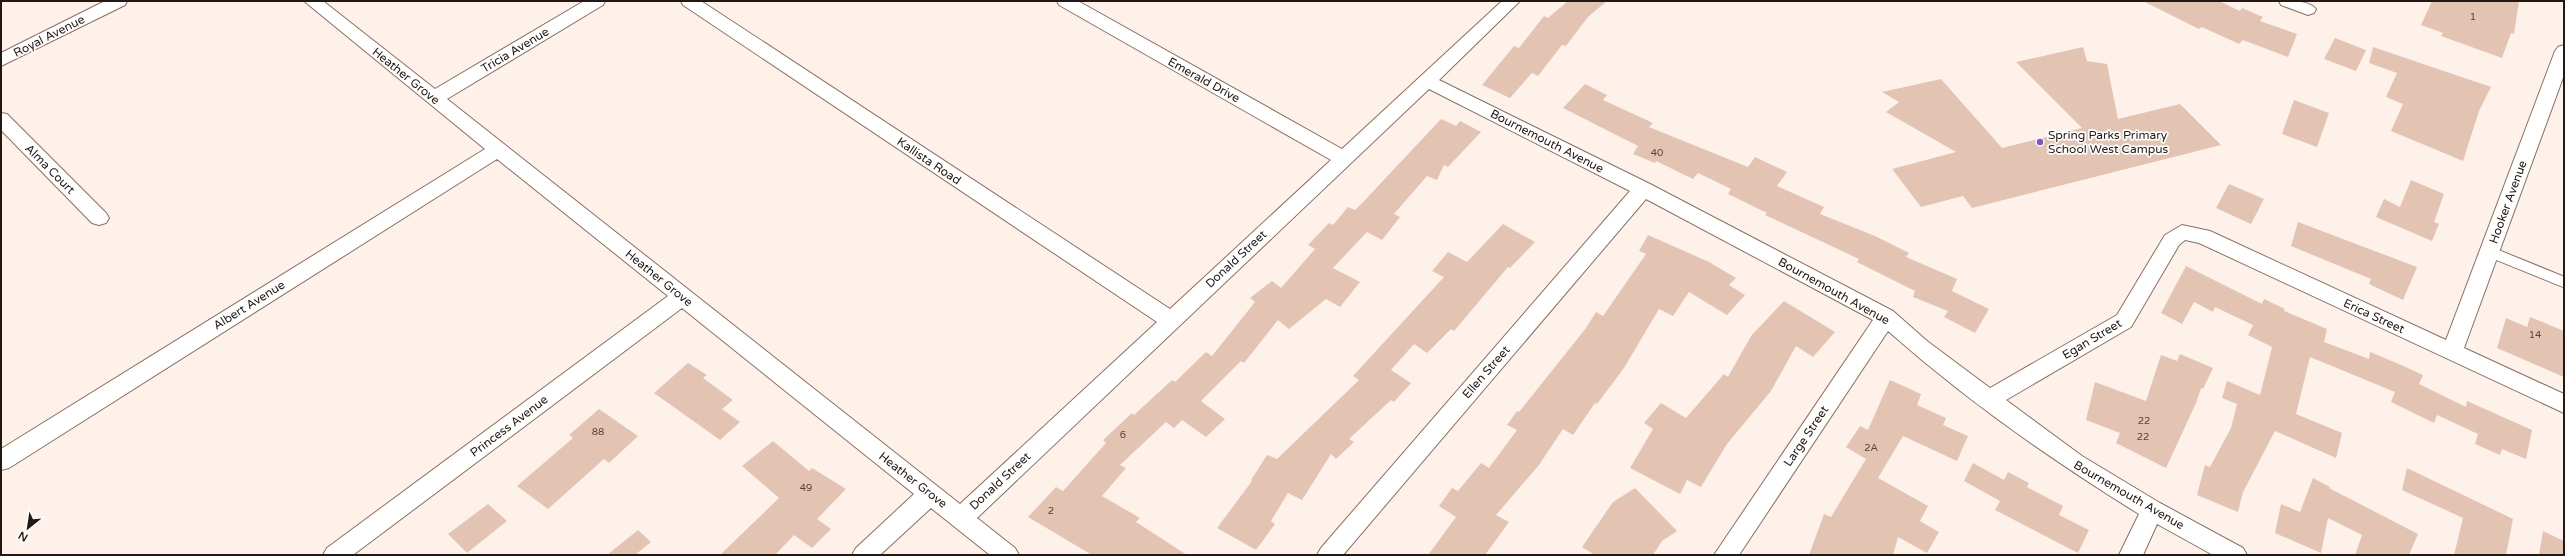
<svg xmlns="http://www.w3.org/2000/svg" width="2565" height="556" font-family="'Varela Round',sans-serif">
<rect width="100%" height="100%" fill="#fef1ea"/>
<!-- building -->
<path fill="#e3c4b3" d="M1568 1H1607L1588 17 1566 46 1562 45 1538 76 1532 73 1510 98 1482 85 1514 46 1519 48 1544 16 1548 18Z
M2143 1H2219L2240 11 2242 8 2263 17 2260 21 2297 34 2288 57 2243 40 2239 44 2202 27 2199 29Z
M2432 1H2519L2514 34 2511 33 2502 58 2441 36 2443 33 2421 25Z
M2335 38 2366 50 2356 71 2324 59Z
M2083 47 2087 61 2107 64 2118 119 2180 104 2221 145 1972 208 1963 196 1921 207 1892 169 1956 152 1886 112 1899 102 1882 92 1941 79 2002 148 2082 128 2016 62Z
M2373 47 2491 87 2479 111 2463 161 2391 131 2403 104 2386 97 2397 73 2369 63Z
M1585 84 1607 95 1603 100 1653 123 1649 127 1748 167 1755 157 1787 172 1777 186 1824 207 1820 214 1875 236 1909 253 1906 257 1957 279 1952 291 1989 309 1975 333 1944 317 1948 311 1913 297 1915 291 1857 262 1859 259 1765 215 1767 213 1728 194 1731 189 1698 173 1693 179 1656 161 1655 163 1633 154 1638 146 1563 108Z
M2294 100 2329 113 2317 147 2282 134Z
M1441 119 1456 126 1460 121 1481 132 1448 167 1444 165 1437 180 1427 176 1394 214 1400 217 1382 240 1367 232 1333 268 1360 282 1340 307 1326 299 1289 329 1278 320 1244 363 1241 361 1201 401 1225 419 1206 437 1182 420 1174 428 1166 422 1120 465 1126 468 1102 496 1140 518 1136 522 1187 555H1092L1028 517 1056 487 1063 491 1106 443 1103 440 1132 413 1134 415 1172 380 1175 382 1206 352 1212 356 1255 302 1250 298 1272 281 1281 288 1315 249 1308 245 1329 223 1333 225 1348 207 1355 210 1365 200Z
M2411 180 2444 194 2434 222 2439 224 2432 241 2376 217 2384 199 2400 207Z
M2229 184 2264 199 2251 224 2216 208Z
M2298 222 2417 267 2403 300 2369 284 2371 279 2291 246Z
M1503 224 1535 242 1510 268 1508 267 1454 331 1451 329 1427 353 1414 344 1391 370 1411 383 1394 402 1391 400 1349 439 1354 442 1336 459 1331 454 1302 500 1288 493 1271 521 1275 524 1256 550 1217 528 1252 481 1251 480 1267 455 1277 459 1359 380 1353 376 1444 277 1432 271 1448 252 1467 262Z
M1648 235 1709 262 1736 278 1729 285 1745 295 1727 315 1689 292 1673 316 1659 309 1624 368 1597 404 1595 403 1573 435 1563 429 1539 465 1496 515 1509 522 1485 555H1428L1456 517 1439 506 1452 488 1458 491 1481 463 1489 468 1517 430 1507 425 1517 411 1519 412 1586 328 1596 312 1603 316 1646 254 1639 251Z
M2186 266 2262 304 2264 299 2285 309 2284 311 2327 329 2324 342 2369 359 2370 352 2399 364 2423 375 2419 384 2466 407 2467 401 2532 430 2526 459 2502 449 2500 455 2475 444 2478 434 2437 415 2434 423 2391 402 2395 392 2310 357 2296 414 2342 433 2336 458 2275 431 2243 492 2238 512 2197 495 2205 465 2210 467 2231 428 2237 404 2222 398 2227 381 2260 395 2272 347 2248 335 2253 325 2215 307 2213 312 2194 302 2182 324 2161 313Z
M1784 301 1835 332 1813 357 1796 346 1771 391 1727 444 1701 487 1687 480 1680 494 1630 468 1653 429 1644 423 1661 403 1686 418 1724 374 1728 377 1751 336Z
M2530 317 2564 331V377L2497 348 2506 318 2527 327Z
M2180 354 2213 368 2203 389 2201 388 2196 403 2166 468 2116 443 2120 433 2086 420 2095 382 2146 401 2161 355 2177 361Z
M688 363 707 375 703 378 733 400 722 409 740 422 720 440 654 393Z
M1890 380 1921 394 1917 405 1946 418 1943 425 1968 436 1957 461 1903 436 1878 478 1928 506 1920 521 1939 532 1927 553 1898 537 1893 555H1809L1824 514 1831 517 1866 459 1846 447 1860 426 1868 430Z
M599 409 638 436 609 463 604 459 548 509 517 486 573 438 569 435Z
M773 441 809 471 812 468 846 489 817 519 831 529 812 548 794 535 775 555H720L779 498 742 466Z
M1973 463 2004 480 2008 472 2029 483 2027 487 2063 506 2059 515 2089 530 2078 553 1995 510 2000 501 1964 481Z
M2407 468 2513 519 2506 555H2454L2463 518 2402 490Z
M2313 478 2330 487 2329 488 2418 534 2409 555H2355L2362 535 2328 518 2321 553 2275 533 2281 504 2300 512Z
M1635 488 1677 531 1662 541 1653 555H1595L1582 547 1613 502Z
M488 504 507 521 467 553 448 534Z
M638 530 651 542 635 555H607Z
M2543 531 2564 541V555H2539Z"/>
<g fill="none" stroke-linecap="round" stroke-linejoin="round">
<defs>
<path id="service" d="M2490 252 2564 282"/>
<path id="minor" d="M105 1H127L125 5 1 66V53Z
M304 1H323L435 89 584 1H605L603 5 447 99 960 504 1157 322 683 5 681 1H701L1170 309 1331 160 1059 5 1057 1H1078L1342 149 1502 1H1520L1439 80 1650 184 1893 311 1927 341 1990 388 2117 315 2165 235 2182 225 2210 231 2446 340 2555 51 2558 47 2564 45V75L2464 348 2564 394V413L2199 243 2185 240 2179 245 2131 327 2006 400 2082 456 2160 503 2243 548 2247 555H2213L2157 524 2143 555H2119L2139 514C2051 460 1965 399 1888 331L1739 555H1714L1873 320 1646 199 1343 555H1317L1321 548 1630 191 1429 89 977 518 1015 548 1019 555H990L931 508 880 555H852L856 548 914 494 682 308 353 555H323L327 548 668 296 497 159 9 468 1 470V449L485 149Z
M2279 1C2290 1 2309 0 2316 9L2314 13 2308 15 2281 5Z
M1 113 7 114 106 213 109 218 106 223 99 225 92 223 1 130Z"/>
</defs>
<!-- service casing -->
<use href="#service" stroke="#8b7060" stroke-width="12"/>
<!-- minor casing -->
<use href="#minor" stroke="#8b7060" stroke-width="2"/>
<!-- service -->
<use href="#service" stroke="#fff" stroke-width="10"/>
<!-- minor -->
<use href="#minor" fill="#fff" fill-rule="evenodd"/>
</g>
<!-- markers -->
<circle fill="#7e54ce" stroke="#fff" stroke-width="1.5" cx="2040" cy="142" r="4"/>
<g text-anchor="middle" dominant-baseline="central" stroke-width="3.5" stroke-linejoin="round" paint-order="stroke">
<!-- number labels -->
<g font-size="10" fill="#53433a">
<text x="2473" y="17">1</text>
<text x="1657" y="153">40</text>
<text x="2535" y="335">14</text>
<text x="2144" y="421">22</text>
<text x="598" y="432">88</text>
<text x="1123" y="435">6</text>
<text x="2143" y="437">22</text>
<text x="1871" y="448">2A</text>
<text x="806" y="488">49</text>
<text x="1051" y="511">2</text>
</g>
<!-- street labels -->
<g font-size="12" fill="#231812" stroke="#fff">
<text transform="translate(49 36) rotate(-27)">Royal Avenue</text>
<text transform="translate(515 50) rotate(-31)">Tricia Avenue</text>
<text transform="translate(406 76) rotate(39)">Heather Grove</text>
<text transform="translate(1204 80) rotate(29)">Emerald Drive</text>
<text transform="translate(1547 141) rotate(27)">Bournemouth Avenue</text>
<text transform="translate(929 161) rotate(34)">Kallista Road</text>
<text transform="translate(50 169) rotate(45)">Alma Court</text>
<text transform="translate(2508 202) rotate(-70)">Hooker Avenue</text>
<text transform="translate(1236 259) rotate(-43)">Donald Street</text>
<text transform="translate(659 278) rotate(39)">Heather Grove</text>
<text transform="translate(1834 291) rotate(29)">Bournemouth Avenue</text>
<text transform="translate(249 305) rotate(-32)">Albert Avenue</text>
<text transform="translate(2374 316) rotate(25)">Erica Street</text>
<text transform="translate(2092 339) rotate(-31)">Egan Street</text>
<text transform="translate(1486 372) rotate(-49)">Ellen Street</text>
<text transform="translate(509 426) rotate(-37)">Princess Avenue</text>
<text transform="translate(1806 436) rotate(-56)">Large Street</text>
<text transform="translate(913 480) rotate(38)">Heather Grove</text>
<text transform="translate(1000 481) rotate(-43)">Donald Street</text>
<text transform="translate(2129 495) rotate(30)">Bournemouth Avenue</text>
</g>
<!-- poi labels -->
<g font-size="12" fill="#231812" stroke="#fff" text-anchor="start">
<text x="2048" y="135">Spring Parks Primary<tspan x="2048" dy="14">School West Campus</tspan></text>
</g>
</g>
<!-- border -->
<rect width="2565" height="556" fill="none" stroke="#231812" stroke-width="4"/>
<!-- north arrow -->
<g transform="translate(28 528) rotate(210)" stroke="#ffffff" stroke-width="3" paint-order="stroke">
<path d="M0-3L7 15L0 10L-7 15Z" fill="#231812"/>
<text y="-6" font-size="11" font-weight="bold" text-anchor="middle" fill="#231812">N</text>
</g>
</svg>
